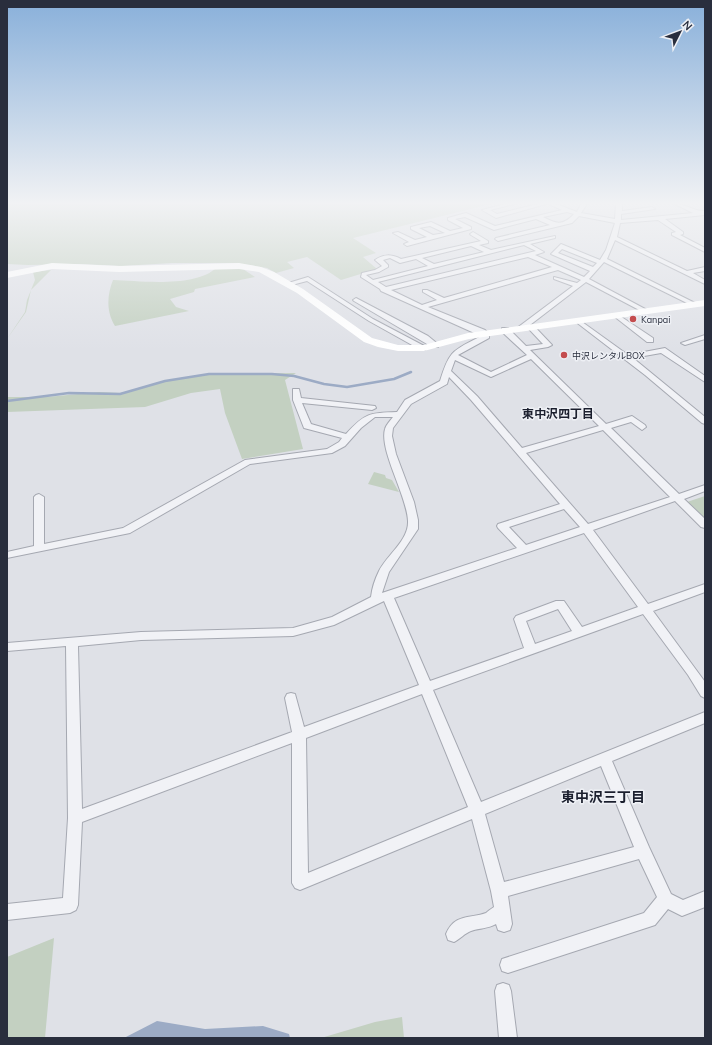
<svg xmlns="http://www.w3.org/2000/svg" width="712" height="1045" font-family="Mulish,'Noto Sans JP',sans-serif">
<rect width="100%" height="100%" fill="#dfe1e7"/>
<!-- green -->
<path fill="#c3d0c1" d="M7 204H491L353 238 376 253 363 257 377 269 341 280 307 257 287 262 294 268 276 273 267 268 235 263H172L122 266 80 264 28 265 7 264Z
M217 267H240L255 277 195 289 194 292 170 299 176 307 189 311 115 326C106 312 107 295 113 280 141 281 197 288 217 267Z
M51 270 31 290 26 312 7 339 25 312 27 300 35 280 33 272Z
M296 373 285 380 303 449 242 459 225 413 220 389 191 393 145 407 7 412V397H47L99 392 121 393 166 381 213 374Z
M374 472 385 475 386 478 392 480 399 492 368 484Z
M705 496V520L687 502Z
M54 938 45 1038H7V957Z
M402 1017 404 1038H321L375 1022Z"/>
<!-- water -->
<path fill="#9cabc5" d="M157 1021 205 1029 263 1026 289 1034 290 1038H124Z"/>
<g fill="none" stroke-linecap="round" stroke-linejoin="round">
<!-- stream -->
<path stroke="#9cabc5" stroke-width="2.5" d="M7 401 69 393 120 394 165 381 209 374H272L294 376 324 384 347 387 394 379 411 372"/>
<defs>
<path id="street" d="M505 204H514L490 210 497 214 538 204H546L496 218 482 210Z
M549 204H556L577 212 581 204H587L581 213 615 219 616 204H622V211L652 207 655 209 621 214V220L693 213 675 204C686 204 695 212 705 211V215L665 219 683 232V234L680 235 705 248V252L672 235V233L676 232 658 220 620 223 617 237 687 271 705 267V271L693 273 705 280V284L615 240 607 259 695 303V305H691L604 262 589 279 647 310V312H643L586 282 530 325H533L552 345 548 347 530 350 606 424 632 416 645 425 646 427 642 430 631 422 611 428 679 494 705 485V491L684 499 705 519V528L701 527 675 501 593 530 648 604 705 584V592L653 611 705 682V698L701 696 688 675 643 614 433 690 481 802 705 712V723L612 761 649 847 671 894 683 900 705 891V907L682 916 668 909 655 925 649 927 508 973 502 971 500 965 502 959 644 913 657 897 639 859 508 896 512 924 510 930 504 932 498 930 496 924C488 929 479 928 471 931 465 933 460 939 454 942L448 940 446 934C455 913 470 919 486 913 488 911 491 909 494 907L491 891 472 819 300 890 295 888 292 883V743L82 822 78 905 76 910 70 913 7 920V904L63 898 68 818 66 646 7 651V643L141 632 293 628 332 617 371 597C372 588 375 579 379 571 387 555 409 540 408 521 407 496 379 450 385 429 386 425 390 421 393 417H375L361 428 345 446 332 453 250 464 130 533 7 558V552L34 546V497L36 495 39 494 44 497V544L123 528 245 460 327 449 339 442 342 438 304 428 293 400V389H299L301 398 375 406 376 408 372 410 302 403 311 424 346 434C365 413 369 413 397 412L405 400 440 381C450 349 453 351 481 336L381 291 380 289 361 277 362 273 375 270 382 266 375 260C384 254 391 254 401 259L481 241 471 235 470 234 473 232 488 241V243L479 245 491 250 555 236V238L530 244 544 252 535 255 584 277 590 271 551 254 561 244 600 260 606 250 615 223 579 216 572 223 498 241 495 239 496 238 550 225 536 219 494 230 465 217 455 219 471 227V229L407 246 404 244 409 242 393 233 398 232 415 240 427 237 411 229V227L431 222 450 231 463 228 448 220V218L466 213 495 226 562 210ZM567 212 574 214C563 226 556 224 543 217ZM430 226 445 233 433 235 419 228ZM524 245 536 251 386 287 378 282ZM471 246 484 252 434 264 422 258ZM562 249 597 263 593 267 558 253ZM528 257 552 267 444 298 427 290H423V292L437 300 422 305 391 290ZM390 258 400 263 416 259 428 266 373 280 366 275 379 272 388 267V265L383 260ZM558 270 581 280 577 283 554 277V279L573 286 517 328 521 330 527 327 543 344 526 346 508 328H502V332L527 355 491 372 458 355 489 338V334L485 330 428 307ZM531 359 599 426 522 448 477 396 451 371 455 360 491 377ZM449 377 471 400 560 504 498 524 497 526 498 528 517 548 382 593 389 572 418 529V520L414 502 396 454 392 436 393 428 411 404 447 384ZM603 430 670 497 588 524 526 453ZM564 509 580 527 526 545 509 527ZM584 533 638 607 582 627 564 601H556L516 616 514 619 524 648 430 681 394 598ZM384 601 419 685 304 727 295 694 291 693 287 694 285 698 292 732 82 809 78 646 141 640 293 636 334 625ZM558 609 572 631 535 644 526 621ZM422 694 468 807 308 873 306 738ZM601 766 634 847 504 882 485 814Z
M308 277 373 319 428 348 424 350H421L369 321 307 281 288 286 285 284Z
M356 298 428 336 439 345 438 347H432L354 301 353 300Z
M617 314 653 338V342H647L615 317 614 316Z
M578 319 628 355 665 348 705 376V382L661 353 633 358 705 417V424L702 423 645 375 576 322V320Z
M705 335V339L685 345 681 343Z
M503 983 509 985 511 991 517 1038H499L495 991 497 985Z"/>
</defs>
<!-- street casing -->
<use href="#street" stroke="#a5a8b1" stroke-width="2"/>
<!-- street -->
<use href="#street" fill="#f1f2f6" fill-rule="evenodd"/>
<!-- secondary -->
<path fill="#fff" fill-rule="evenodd" d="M52 263 119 266 239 263 261 267 274 272 303 289 372 338 398 345H424L468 333 705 300V306L469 339 424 351H398L378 347 364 342 297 293 259 272 239 269 119 272 52 269 7 278V272Z"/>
</g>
<!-- sky -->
<linearGradient id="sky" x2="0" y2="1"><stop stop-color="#89b0da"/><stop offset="0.58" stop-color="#f1f2f4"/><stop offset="1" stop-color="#f1f2f4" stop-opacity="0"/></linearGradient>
<rect width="712" height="350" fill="url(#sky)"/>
<!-- markers -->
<g fill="#c44c4e" stroke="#eef0f5" stroke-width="1.5">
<circle cx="633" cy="319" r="4"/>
<circle cx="564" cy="355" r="4"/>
</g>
<g text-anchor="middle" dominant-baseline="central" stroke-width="3" stroke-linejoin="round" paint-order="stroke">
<!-- far-poi labels -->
<g font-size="9" fill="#292e3d" stroke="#eef0f5" text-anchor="start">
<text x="641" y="319">Kanpai</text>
<text x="572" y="355">中沢レンタルBOX</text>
</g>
<!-- neighbourhood labels -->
<g font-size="12" font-weight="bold" fill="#1b1f2e" stroke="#eef0f5">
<text x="558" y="413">東中沢四丁目</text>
</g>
<!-- near-neighbourhood labels -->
<g font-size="14" font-weight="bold" fill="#1b1f2e" stroke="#eef0f5">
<text x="603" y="797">東中沢三丁目</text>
</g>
</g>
<!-- border -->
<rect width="712" height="1045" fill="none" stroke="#292e3d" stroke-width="16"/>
<!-- north arrow -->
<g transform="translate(680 32) rotate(48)" stroke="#eef0f5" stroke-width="3" paint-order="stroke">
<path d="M0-3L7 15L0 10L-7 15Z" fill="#292e3d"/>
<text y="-6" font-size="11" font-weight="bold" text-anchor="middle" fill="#292e3d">N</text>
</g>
</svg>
